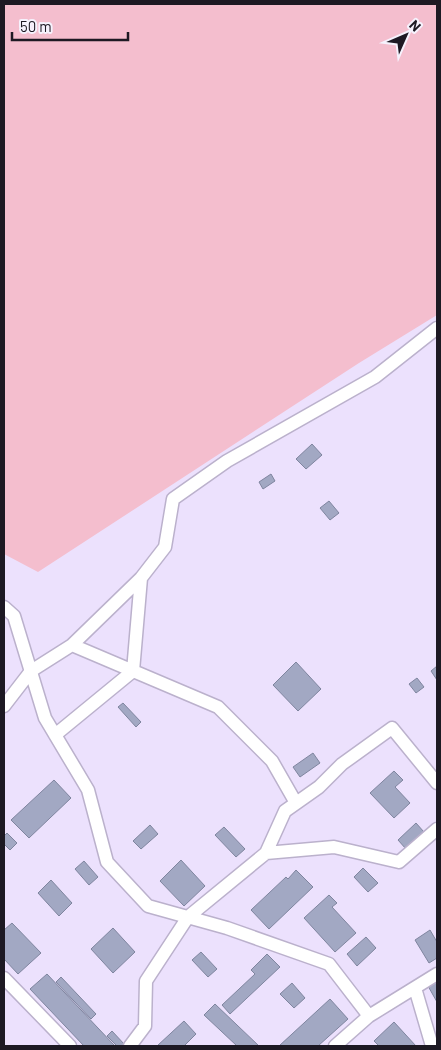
<svg xmlns="http://www.w3.org/2000/svg" width="441" height="1050" font-family="Barlow,sans-serif">
<rect width="100%" height="100%" fill="#ece1fd"/>
<!-- green -->
<path fill="#f4bece" d="M4 4H437V315L359 363 38 572 4 554Z"/>
<!-- building -->
<path fill="#a2a8c3" stroke="#7f859f" d="M312 444 322 455 306 469 296 459Z
M271 474 275 481 263 489 259 482Z
M329 501 339 513 330 520 320 508Z
M296 662 321 689 298 711 273 685Z
M437 666V680L431 671Z
M417 678 424 687 416 693 409 684Z
M123 703 141 722 136 727 118 707Z
M313 753 320 763 300 777 293 767Z
M394 771 403 780 395 787 410 803 394 818 370 793Z
M54 780 71 798 29 838 11 820Z
M416 823 424 832 406 849 398 840Z
M150 825 158 834 141 849 133 841Z
M224 827 245 849 236 857 215 835Z
M7 833 17 843 10 850 4 844V836Z
M181 860 205 886 184 906 160 881Z
M84 861 98 877 89 885 75 869Z
M363 868 378 883 368 892 354 877Z
M296 870 313 887 269 929 251 910 286 877 288 879Z
M51 880 72 903 59 916 38 893Z
M329 895 337 903 332 907 356 933 335 952 304 918Z
M12 923 41 953 18 974 4 959V930Z
M113 928 135 952 113 973 91 949Z
M430 930 437 942V958L429 963 415 940Z
M366 937 376 948 357 966 347 954Z
M201 952 217 969 208 977 192 960Z
M267 954 280 967 230 1014 222 1005 255 974 251 970Z
M47 974 115 1046H84L30 989Z
M61 977 96 1014 91 1019 56 982Z
M437 981V1002L428 986Z
M292 983 305 998 294 1008 280 994Z
M330 999 348 1019 318 1046H279Z
M215 1004 259 1046H237L204 1015Z
M184 1021 196 1034 184 1046H157Z
M394 1022 416 1046H379L374 1041Z
M112 1031 125 1045 123 1046H117L107 1036Z"/>
<g fill="none" stroke-linecap="round" stroke-linejoin="round">
<defs>
<path id="street" d="M4 607 14 616 45 718 88 790 107 862 148 906 227 928 329 964 369 1016
M72 645 218 707 272 761 296 803
M4 706 31 671 72 645 141 578
M55 735 133 671 141 578 165 547 173 499 227 461 375 377 437 328
M266 853 334 847 399 862 437 829
M4 978 70 1046
M415 988 432 1046
M130 1046 145 1026 146 981 188 917 266 853 285 811 319 787 342 764 392 728 437 783
M335 1046 369 1016 437 974"/>
</defs>
<!-- street casing -->
<use href="#street" stroke="#bbb1cc" stroke-width="15"/>
<!-- street -->
<use href="#street" stroke="#fff" stroke-width="12"/>
</g>
<!-- border -->
<rect width="441" height="1050" fill="none" stroke="#1d1923" stroke-width="10"/>
<!-- north arrow -->
<g transform="translate(406 35) rotate(45)" stroke="#f6f2fd" stroke-width="4" paint-order="stroke">
<path d="M0-4L9 19L0 12L-9 19Z" fill="#1d1923"/>
<text y="-8" font-size="14" font-weight="bold" text-anchor="middle" fill="#1d1923">N</text>
</g>
<!-- scale -->
<path d="M12 32v8h116v-8" fill="none" stroke="#1d1923" stroke-width="2.5"/>
<text x="20" y="32" font-size="15" fill="#1d1923" stroke="#f6f2fd" stroke-width="4" paint-order="stroke">50 m</text>
</svg>
